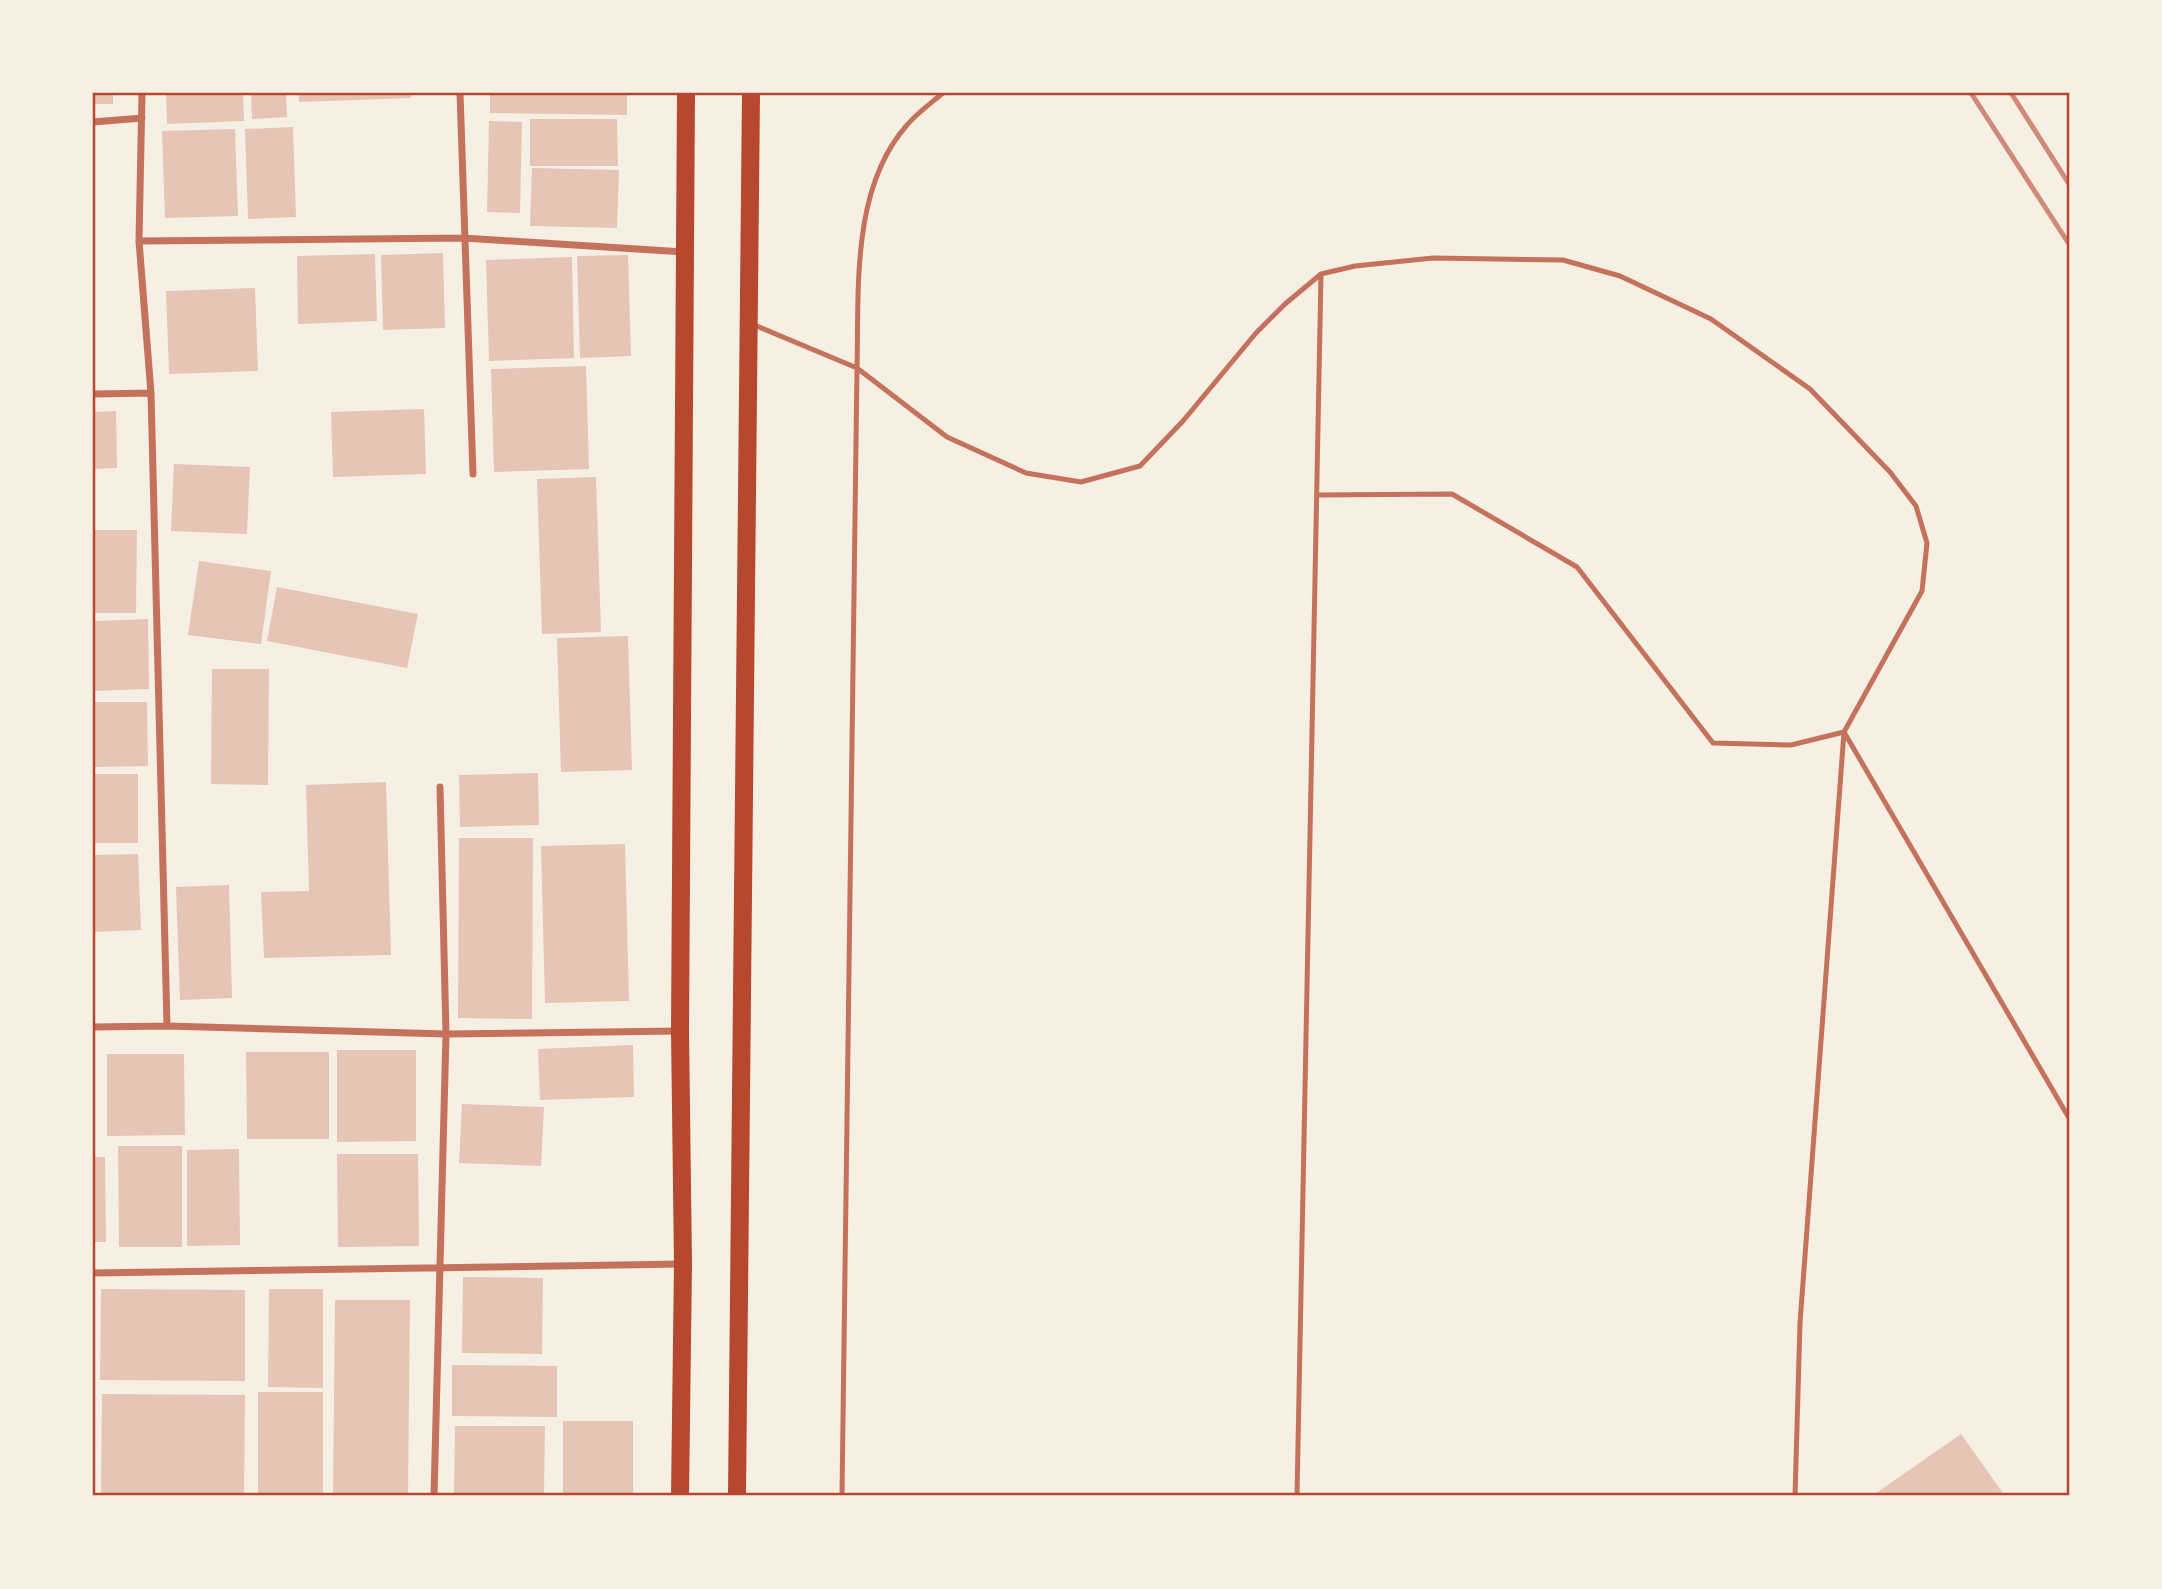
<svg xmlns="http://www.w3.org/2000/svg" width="2162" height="1589" font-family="Helvetica,sans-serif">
<rect width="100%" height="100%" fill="#f6efe4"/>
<!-- building -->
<path fill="#e6c5b7" d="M93 93H113V104H93Z
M166 93H243L244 121 167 124Z
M251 93H286L287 117 252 119Z
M299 93H411V98L299 102Z
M490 93H627V115L490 113Z
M530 119H617L618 166H530Z
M489 121 522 122 520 213 487 212Z
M293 127 296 217 248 219 245 129Z
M235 129 238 216 165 218 162 131Z
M532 168 619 170 617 228 530 226Z
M443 253 445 328 383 330 381 255Z
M375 254 377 321 298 324 297 256Z
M628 255 631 356 580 358 577 256Z
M572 257 574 358 489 361 486 260Z
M255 288 258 371 169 374 166 291Z
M586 366 589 469 494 472 491 369Z
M424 409 426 474 333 477 331 412Z
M116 411 117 468 93 469V412Z
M174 464 250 467 247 534 171 531Z
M596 477 601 632 542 634 537 479Z
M93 530H137L136 613H93Z
M199 561 271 571 261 644 188 635Z
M277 587 418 614 407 668 267 641Z
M148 619 149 689 93 691V621Z
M628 636 632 770 561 772 557 638Z
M212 669H269L268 785 211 784Z
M93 702H147L148 766 93 767Z
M538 773 539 825 460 827 459 775Z
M93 774H138V843H93Z
M386 782 391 955 264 958 261 892 309 891 306 785Z
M459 838H533L532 1019 458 1018Z
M625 844 629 1001 545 1003 541 846Z
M138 854 141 930 93 932V855Z
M229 885 232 998 180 1000 176 887Z
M633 1045 634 1097 540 1100 538 1049Z
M337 1050H416V1141L337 1142Z
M246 1052H329V1139H247Z
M107 1054H184L185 1135 107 1136Z
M462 1104 544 1107 541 1166 459 1163Z
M118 1146H182V1247H119Z
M239 1149 240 1245 187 1246V1150Z
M337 1154H418L419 1246 338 1247Z
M93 1157H105L106 1242H93Z
M463 1277 543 1278 542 1354 462 1353Z
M101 1289 245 1290V1381L100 1380Z
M269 1289H323V1388L268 1387Z
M335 1300H410L408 1496H333Z
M452 1365 557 1366V1417L452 1416Z
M258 1392H323V1496H258Z
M102 1394 245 1395 244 1496H101Z
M563 1421H633V1495H563Z
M455 1426H545L544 1494 454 1493Z
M1961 1434 2005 1496H1872Z"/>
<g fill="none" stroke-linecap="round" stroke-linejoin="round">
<!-- service -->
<path stroke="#c5725c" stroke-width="5" d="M752 324 857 368 947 437 1026 473 1081 482 1140 466 1183 421 1256 333 1285 304 1321 274 1355 266 1433 258 1563 260 1620 276 1711 319 1810 389 1890 472 1916 506 1927 543 1922 591 1844 732 1800 1323 1795 1496
M1317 495 1452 494 1577 567 1713 743 1791 745 1844 732
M1844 732 2069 1118
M842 1496 857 368C859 289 851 188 907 125 917 113 931 103 943 93
M1297 1496 1321 274"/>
<!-- minor -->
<path stroke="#c5725c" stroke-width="7" d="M142 93 139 241 151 393 167 1026
M460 93 473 474
M93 122 142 118
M139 241 464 238 684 252
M93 394 151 393
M93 1027 167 1026 446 1034 680 1031
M93 1273 683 1264
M434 1496 446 1034 440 787"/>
<!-- primary -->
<path stroke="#b5482f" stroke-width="18" d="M680 1496 683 1264 680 1031 686 93
M737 1496 751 93"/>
<!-- rail -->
<path stroke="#cf8b77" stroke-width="5" d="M1971 93 2069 244
M2011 93 2069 184"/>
</g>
<!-- border -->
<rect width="2162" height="1589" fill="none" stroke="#f6efe4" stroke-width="189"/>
<rect x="94" y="94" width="1974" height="1400" fill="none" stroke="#b5482f" stroke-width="2.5"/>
</svg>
